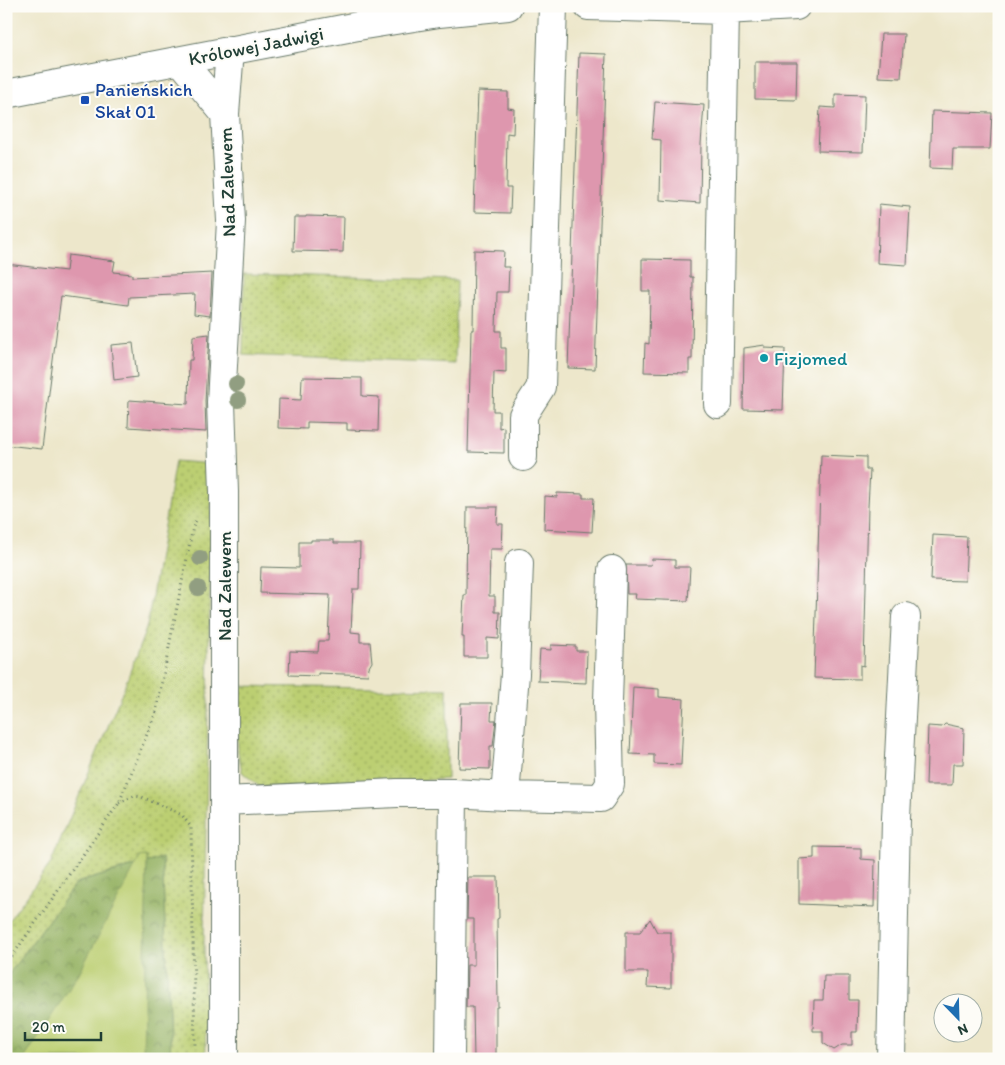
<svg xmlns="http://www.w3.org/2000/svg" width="1005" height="1065" font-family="Itim,sans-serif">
<defs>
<pattern id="grass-dots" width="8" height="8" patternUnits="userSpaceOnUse" patternTransform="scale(1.25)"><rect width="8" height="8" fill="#bccf72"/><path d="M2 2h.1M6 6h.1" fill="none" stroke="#98a95e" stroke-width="1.8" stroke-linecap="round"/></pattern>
<pattern id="forest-crowns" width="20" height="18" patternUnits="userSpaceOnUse" patternTransform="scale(1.25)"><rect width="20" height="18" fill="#95b264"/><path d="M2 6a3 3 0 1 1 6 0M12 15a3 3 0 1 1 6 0" fill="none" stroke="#799253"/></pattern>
</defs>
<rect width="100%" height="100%" fill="#fdfcf7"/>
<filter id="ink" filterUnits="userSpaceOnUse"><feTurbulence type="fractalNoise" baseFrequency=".02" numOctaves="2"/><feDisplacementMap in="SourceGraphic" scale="10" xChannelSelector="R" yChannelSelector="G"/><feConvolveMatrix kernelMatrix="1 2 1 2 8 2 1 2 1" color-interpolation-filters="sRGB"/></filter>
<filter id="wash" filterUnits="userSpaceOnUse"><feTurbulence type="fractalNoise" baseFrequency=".0096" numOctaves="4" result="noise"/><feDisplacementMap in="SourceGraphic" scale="20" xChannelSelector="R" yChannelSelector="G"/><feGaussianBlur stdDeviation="1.12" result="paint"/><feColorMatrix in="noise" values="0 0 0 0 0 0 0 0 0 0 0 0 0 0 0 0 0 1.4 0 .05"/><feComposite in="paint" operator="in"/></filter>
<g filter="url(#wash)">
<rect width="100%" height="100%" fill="#ede7cb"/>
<!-- grass -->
<path fill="url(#grass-dots)" stroke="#6e8653" d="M244 274 457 280 455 364 243 355Z
M175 461 212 464 204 945 206 1059H171L162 858 76 883 6 978V924L51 863 124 688 147 626Z
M237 686 447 689V779L262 789 242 772 238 752Z"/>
<!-- forest -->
<path fill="url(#forest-crowns)" stroke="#5a784c" d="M162 858 171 1059H6V978L76 883Z"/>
<!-- park -->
<path fill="#bccf72" stroke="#6e8653" d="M145 856 147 857 143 1059H24L79 973 140 857Z"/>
<g id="blocks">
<!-- building -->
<path fill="#de97ae" d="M881 34H904L901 78 878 77Z
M579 53 606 54 595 369 568 368Z
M755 62H797L796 100 755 99Z
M478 91 508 92V108L514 109 513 134 507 133 506 188H511L510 213 474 212Z
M835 94 865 95 863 152 818 151 820 107 835 108Z
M655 102 704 105 701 144 700 203 660 200 661 140 652 139Z
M932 111 992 113 990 149H953L952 169 930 168Z
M879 204 910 207 907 265 877 263Z
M306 216 344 217 343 252 293 251 294 217H306Z
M474 250 504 251 503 267H509L508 292H497L496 331H501V348H506V373L494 372 493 411H499V428L504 427V453L468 452 471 330H473Z
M68 255 115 261 113 272 132 274V277L212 273 210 316 194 314 195 294 129 297 128 305 61 296 42 449 6 445V264L66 271Z
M642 259 690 260V277H693L692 359H689V373L644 372 645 343 649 344 650 291H642Z
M209 334 205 401 206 432 128 427 129 400 188 404 189 360H192L193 336Z
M133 343 137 377 114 380 111 345Z
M765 345V348L785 349 783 410 743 409 744 348Z
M302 377 362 378V396L379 397 378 431 347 430V423L307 422V429L278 428 279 399 301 400Z
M821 455 866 457V470H870L868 507 864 666 860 665V679L814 678Z
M557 493 583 494V498H594L592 532 544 529 545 496 557 497Z
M467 507H498L497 524H503L502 549H490L489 596H495V612H500L499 639 487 638V657H464V637H462L464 595H466Z
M933 535 967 537 965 581 931 580Z
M311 540H334V543H360L359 589H353L351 632 360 633V642H370L372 662 369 667 368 675 318 673V676L289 675 290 651 318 652 319 641H328L330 595 260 593 261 567 299 568V542H311Z
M652 559 675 560V567H690L688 601 635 599 636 594H627L626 565H651Z
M551 645 576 646V651H587L586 683 538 681 540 649 551 650Z
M633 687 659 689V697L684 699 681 765 654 764V755L630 754Z
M461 703H492L491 720H496L493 746H490V769L459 768Z
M945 724 964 728 963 764H953L952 785H926L928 726 942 727Z
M814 847 861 848V859L875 860 874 907 799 904V859L814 858Z
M468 877H498L499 918 497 919 498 1007H496V1059H474L473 1007H466L467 965H474V919H467Z
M650 919 657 932H671V988L647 987 648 972H626V932H640Z
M824 976H849V1000H858L857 1032H852V1045H842L834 1050 823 1043V1031H813L814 1000H823Z"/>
</g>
</g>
<g filter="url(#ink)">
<use href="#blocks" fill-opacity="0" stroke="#677869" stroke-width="1"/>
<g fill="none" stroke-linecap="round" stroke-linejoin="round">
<defs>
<path id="minor" d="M588 6 725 10 796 6
M181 61 225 114
M6 94 358 26 439 13 508 6
M718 404 725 10
M523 457V415L541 387 553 6
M453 793 505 796 515 674 519 563
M505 796 601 798 610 784 608 702 612 570
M224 801 397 793H453L450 1059
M224 1059V492L221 402 231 221 225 114 230 50
M891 1059 896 818 906 617"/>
</defs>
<!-- minor casing -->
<use href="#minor" stroke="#677869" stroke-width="30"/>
<!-- path -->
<path stroke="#677869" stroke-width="3" stroke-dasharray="1 4" stroke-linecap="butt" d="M119 803 134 796 142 797 182 815 191 827 195 1045
M6 965 119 803 156 712 193 527 196 520"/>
<!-- minor -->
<use href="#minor" stroke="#fff" stroke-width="28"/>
</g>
<!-- trees -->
<g fill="#919e81">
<circle cx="236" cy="384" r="8"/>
<circle cx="238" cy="400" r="8"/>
<circle cx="200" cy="558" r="8"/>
<circle cx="198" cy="588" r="8"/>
</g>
</g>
<!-- markers -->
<rect fill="#1a4fb4" stroke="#fdfcf7" stroke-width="2" x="80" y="95" width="10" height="10" rx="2.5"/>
<circle fill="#0f9aa8" stroke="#fdfcf7" stroke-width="2" cx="764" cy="358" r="5"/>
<g text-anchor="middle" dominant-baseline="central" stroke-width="4" stroke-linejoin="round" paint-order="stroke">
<!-- street labels -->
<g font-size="19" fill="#1f3d34" stroke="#fdfcf7">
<text transform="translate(256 46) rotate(-11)">Królowej Jadwigi</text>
<text transform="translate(227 182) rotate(-92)">Nad Zalewem</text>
<text transform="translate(224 586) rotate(-90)">Nad Zalewem</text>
</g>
<!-- transit labels -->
<g font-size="19" fill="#164399" stroke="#fdfcf7" text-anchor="start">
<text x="95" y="89">Panieńskich<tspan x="95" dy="22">Skał 01</tspan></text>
</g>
<!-- culture labels -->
<g font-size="19" fill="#0d838f" stroke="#fdfcf7" text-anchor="start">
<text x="774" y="358">Fizjomed</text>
</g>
</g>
<!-- margin -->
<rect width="1005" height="1065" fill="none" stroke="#fdfcf7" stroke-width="25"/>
<!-- north arrow -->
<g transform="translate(958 1018) rotate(157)"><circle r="24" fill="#fdfcf7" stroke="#a4b0a9"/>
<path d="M0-4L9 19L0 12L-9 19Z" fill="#1f6fb2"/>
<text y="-8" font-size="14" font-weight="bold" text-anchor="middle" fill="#1f3d34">N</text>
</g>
<!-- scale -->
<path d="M25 1032v8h76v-8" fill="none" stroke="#1f3d34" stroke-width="2.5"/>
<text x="32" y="1032" font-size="15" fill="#1f3d34" stroke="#fdfcf7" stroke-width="4" paint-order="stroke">20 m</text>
</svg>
